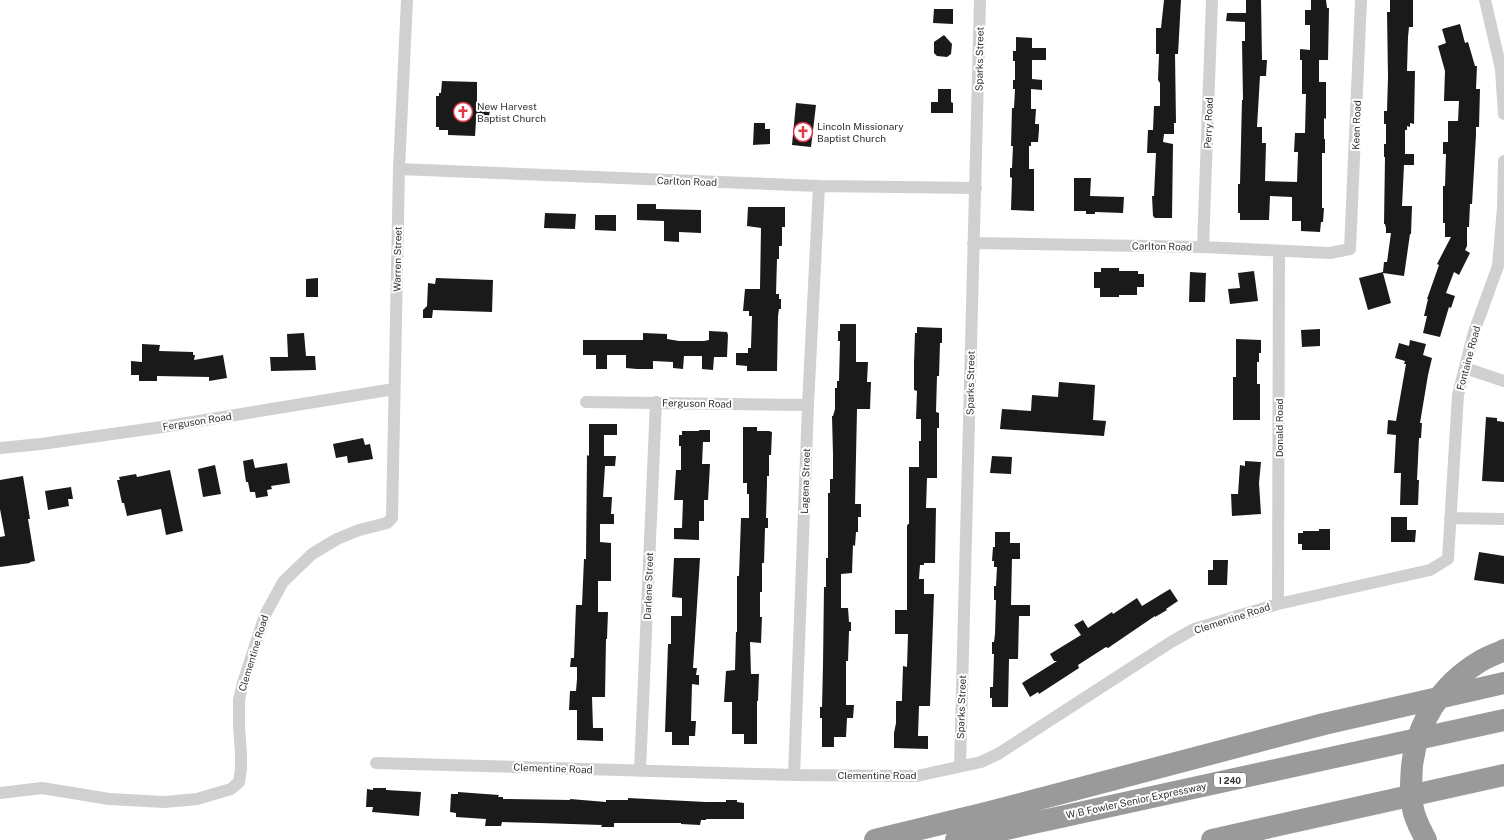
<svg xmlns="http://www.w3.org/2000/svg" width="1504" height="840" font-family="'Public Sans',sans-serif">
<rect width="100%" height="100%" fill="#fff"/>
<!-- building -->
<path fill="#1a1a1a" d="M1164 0H1181L1178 54H1175L1176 123H1174V134H1164L1163 142 1173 144 1172 218H1155L1153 216 1152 196H1154L1156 153H1147L1148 130H1153L1154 106H1160V83L1158 80 1159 54H1156V28H1161Z
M1246 0H1261L1262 60H1267L1266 76H1260L1257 127H1262V143H1266L1265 181 1297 182 1298 152H1294L1295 133H1305L1306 94H1302V60H1300V49L1310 50V25H1305V10H1311V0H1326L1327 8H1329L1328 60H1319V82H1326V119L1324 118V139H1325V153H1322V208H1324L1323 222H1321L1320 232 1301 231V221H1292V197L1270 196 1269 220H1240V213H1238V184H1240L1242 100H1243L1242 41H1245V22L1226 21 1227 13H1246Z
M1390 0H1413V27H1409L1408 37 1407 71H1415L1414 124 1410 123V127L1407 126V130H1405V154H1414V165H1404L1402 206H1412L1411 234H1410L1404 276 1383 273 1391 303 1368 310 1359 278 1383 272 1384 262H1387L1391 233H1386V228L1385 224H1384L1385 157H1384V144H1386V124H1384V111H1387L1388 77 1387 12H1390Z
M934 9H953V24L933 23Z
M1460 24 1465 43 1468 42 1475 66H1477L1476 89H1480L1479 127H1476V135L1472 204H1470L1469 227H1467V246L1465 250 1470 253 1459 275 1454 272 1446 293 1455 296 1451 308 1449 307 1440 337 1423 333 1427 316H1424L1428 299H1427L1439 265 1437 264 1451 237H1445V223H1443V186H1445L1446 154H1443V142H1448V121H1458L1459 101H1444L1445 71 1438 46 1446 43 1442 29Z
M944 35 952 44 951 54 947 57 937 56 934 53V42Z
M1016 37 1032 38V48H1046V60H1032V79L1042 80V90L1031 89V109H1036L1035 124H1039V130L1038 142H1031V146H1029V169H1034V211L1011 210 1012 178 1010 177V168H1012L1013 146H1011L1012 108H1014L1015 89H1013V80H1015V61H1013V51H1016Z
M442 81 477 82V104H490L489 121H476L475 136 448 135V130H439V127H436V96H439V93H441Z
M938 89H951V102L953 103V113H931V102H938Z
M796 103 816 105 811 147 792 145Z
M754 123H765V129H770V144L753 145Z
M1074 178H1091L1090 196 1124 197 1123 213 1095 212V214H1086V211H1074Z
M637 204H656V209L701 210V233L679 232V242L664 241V221L637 220Z
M748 207H785V227H782V246H779V259H777L776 294H779V299H781V309H779L778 316 777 371H747V366L736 365V353H748V348H751L752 316H749V311H743L745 289H760L761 228 747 226Z
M545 213 576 214 575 229 544 228Z
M595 215H616V231L595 230Z
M1101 268H1119V271H1138V274H1144V287H1137V295H1119V297H1100V288H1094V272H1101Z
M1254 271 1258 301 1230 304 1228 289 1240 288 1238 273Z
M1190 272 1206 273 1205 302H1189Z
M318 278V297H306V279Z
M436 278 493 280 492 312 433 310 432 318H423V310L427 306 428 283 435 284Z
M840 324H856V362H868L867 382H871L870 409H857L855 504H861V517H858V532H856L855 546 853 545 852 573 841 574V608H848L849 622H851V631H849L848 661H846V705H854L853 718H847L846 737H834V747H822V718H820V707H822L823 665 824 587H826V558H828V493H830V479H833V454L832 416H833L835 409V388H837V381H839L840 341H838V331H840Z
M917 327 942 328V343H940L939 376H937L936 412 939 413V428H937V478H927L926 508H936L935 563H924V565H920L919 579H924V594H934L930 706H919L918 736H928V749L894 748V733L896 723V701H902V697L903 666 907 667 908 634H895V610H907V526L908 524H909V467H919V441H921V419H916L917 391 914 390V363L915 333H917Z
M1320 329V346L1302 347 1301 330Z
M709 331 727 332 728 335 727 357H714L713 370 702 369V356H684L683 369 673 368V362L653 361V369H637L626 368V355H607V369H596V355H583V340H643V333L667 334V339L679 341H704L709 340Z
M304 333 306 356H315L316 370 271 371 270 357H288L287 334Z
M1236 339 1261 340V353H1259V362H1257V384H1260V420H1233V377H1236Z
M1410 340 1426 344 1423 355 1432 358 1428 375 1420 423H1422L1421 438H1419L1417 480H1419L1418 505H1400L1401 473H1394L1396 435 1387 434 1388 420 1396 421 1406 364H1404L1405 361 1395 358 1399 343 1409 346Z
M142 344 160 345 159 351 193 352V355H195L194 360 223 355 227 378 209 381V377L157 376V381H139V375H131V361L142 362Z
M1059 382 1095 385 1093 420 1106 421 1104 436 1000 429 1002 409 1031 411 1032 395 1058 397Z
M1486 417 1497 418V421L1504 422V482L1482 481Z
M589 424H617V435H604V456H616L615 466H605L603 497H612L611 514H614V524H600V542L611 543V581H598V612H608L607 639H606L605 697H592L593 728H603V741L577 740V710H569L570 691H576L577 679V667H570L571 658H574L576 605H582L584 559H586L587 455 589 456Z
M743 427H757V431H769L772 432 771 455H769V476H767V483L766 518H768V528H765L764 563H762V592H760V617H762L761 643 750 642 751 674H759L758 701H757V744H744V734H732V702H724L726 671 735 670 736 632H737V576H739L741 518H749V494H747V483H743Z
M699 430H710V442H703L702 464H710L708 500H704V521H699V540L674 539V528H682L683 500H674L676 470H681V446H679V435H682V431H699Z
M363 438 365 445 370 444 373 459 348 463 347 456 336 458 333 444Z
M992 456 1012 457 1011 474 990 473Z
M253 459 255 468 287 463 290 483 271 486 272 489 267 490 268 496 256 498 255 492H250L248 482H246L243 461Z
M1245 461 1261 462 1259 483 1261 514 1232 516 1231 494H1238L1240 465 1245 466Z
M215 465 221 494 203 497 198 469Z
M170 470 183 531 166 535 161 509 127 516 124 503H122L117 480H120L119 477 136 474 137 477Z
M23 476 30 519H28L35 561 30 562V563L0 567V537L5 536 0 509V480Z
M71 487 73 499H68L69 506 48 510 45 491Z
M1391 517H1407V530H1416L1415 542H1391Z
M1319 529H1330V550H1302V544H1298V533H1303V531H1319Z
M995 532H1010V543H1020V559H1012L1011 605H1030V616H1019L1018 659H1009L1008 707H992V698H990V687H993L994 654H992V642H994L995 634 996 600H994V586H996L997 567H994V561H992L993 547H995Z
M1479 552 1504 556V584L1474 580Z
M674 558H700L693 668H697L696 675H699V685L692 684 691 721H696L695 736H689V745H672V732H665L668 644H671V616H682V598L672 597Z
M1213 560H1228L1227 585H1208V570H1213Z
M1170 589 1178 601 1166 609 1167 610 1155 617V616L1108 648 1106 647 1078 665 1079 668 1039 694 1038 692 1030 697 1022 683 1057 661H1054L1050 654 1081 635 1074 625 1083 620 1088 628 1112 612 1113 614 1137 598 1142 606Z
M373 788H386V790L421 792 419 816 372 812 373 807H366L367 789 373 790Z
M458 792 499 795 498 797H503V799L570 800V799L606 802V800H628V798L706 802H726V800H737V802L744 803V819H706V820H701L700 825 681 824V823H614V827H601L602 825 540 823 502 822 501 826H485L486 819 456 817V813L450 812 451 794H458Z"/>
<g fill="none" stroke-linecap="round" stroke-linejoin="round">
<!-- minor -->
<path stroke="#d0d0d0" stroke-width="12" d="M1485 0 1501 69 1504 114
M399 169 819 186 976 188
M973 243 1203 247 1330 253 1350 249 1361 0
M1203 247 1212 0
M1465 368 1504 381
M586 402 808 405
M0 448 41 444 162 427 394 389
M1450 518 1504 519
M1278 604 1279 252
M376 763 794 775 917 776 981 762 998 754 1171 642 1194 629 1278 604 1430 570 1448 559 1458 395 1474 332 1498 266 1503 208 1504 161
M960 766 980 0
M640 771 656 402
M794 775 808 405 819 186
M0 793 42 788 109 799 165 802 197 799 231 789 239 782 241 769V753L239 727V700L243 683 265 615 283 582 312 554 337 539 359 530 387 523 392 518 399 169 407 0"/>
<!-- motorway -->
<path stroke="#9a9a9a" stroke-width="22" d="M875 840 986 813 1324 724 1504 683
M956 840 1504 720
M1212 840 1504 775
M1426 840C1421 830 1415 820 1413 809 1410 795 1411 781 1412 766 1417 722 1441 685 1479 662 1487 657 1496 654 1504 650"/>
</g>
<!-- icons -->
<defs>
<symbol id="church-ring" viewBox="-11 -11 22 22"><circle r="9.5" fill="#fff" stroke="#e63946" stroke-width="1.5"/><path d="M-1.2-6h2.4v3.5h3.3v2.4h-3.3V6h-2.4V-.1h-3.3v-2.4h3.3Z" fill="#e63946"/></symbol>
</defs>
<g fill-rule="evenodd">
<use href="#church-ring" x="452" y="101" width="22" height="22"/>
<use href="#church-ring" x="792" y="121" width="22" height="22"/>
</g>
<g text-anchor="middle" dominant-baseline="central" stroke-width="4" stroke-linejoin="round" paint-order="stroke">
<!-- shield labels -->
<rect fill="#fff" stroke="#707070" stroke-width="1" x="1214" y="773" width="32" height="14" rx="3"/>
<g font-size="9" font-weight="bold" fill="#333">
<text x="1230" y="780">I 240</text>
</g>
<!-- street labels -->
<g font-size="10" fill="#333" stroke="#fff">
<text transform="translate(979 59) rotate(-89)">Sparks Street</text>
<text transform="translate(1208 123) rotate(-88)">Perry Road</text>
<text transform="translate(1356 125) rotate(-88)">Keen Road</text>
<text transform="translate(687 181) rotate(2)">Carlton Road</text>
<text transform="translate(1162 246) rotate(1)">Carlton Road</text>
<text transform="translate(397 259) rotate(-89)">Warren Street</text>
<text transform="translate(1468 358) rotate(-75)">Fontaine Road</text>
<text transform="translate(970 383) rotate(-89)">Sparks Street</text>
<text transform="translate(697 403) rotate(1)">Ferguson Road</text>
<text transform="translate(197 421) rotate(-9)">Ferguson Road</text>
<text transform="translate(1279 428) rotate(-90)">Donald Road</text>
<text transform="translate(805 481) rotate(-88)">Lagena Street</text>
<text transform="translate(648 586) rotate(-88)">Darlene Street</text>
<text transform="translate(1232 618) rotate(-18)">Clementine Road</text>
<text transform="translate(253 653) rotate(-73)">Clementine Road</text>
<text transform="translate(961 707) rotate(-88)">Sparks Street</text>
<text transform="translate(553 768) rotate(2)">Clementine Road</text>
<text x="877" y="775">Clementine Road</text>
<text transform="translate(1136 800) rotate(-12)">W B Fowler Senior Expressway</text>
</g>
<!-- poi labels -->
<g font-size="10" fill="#333" stroke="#fff" text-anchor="start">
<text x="477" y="106">New Harvest<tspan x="477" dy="12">Baptist Church</tspan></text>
<text x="817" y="126">Lincoln Missionary<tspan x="817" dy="12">Baptist Church</tspan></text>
</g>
</g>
</svg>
